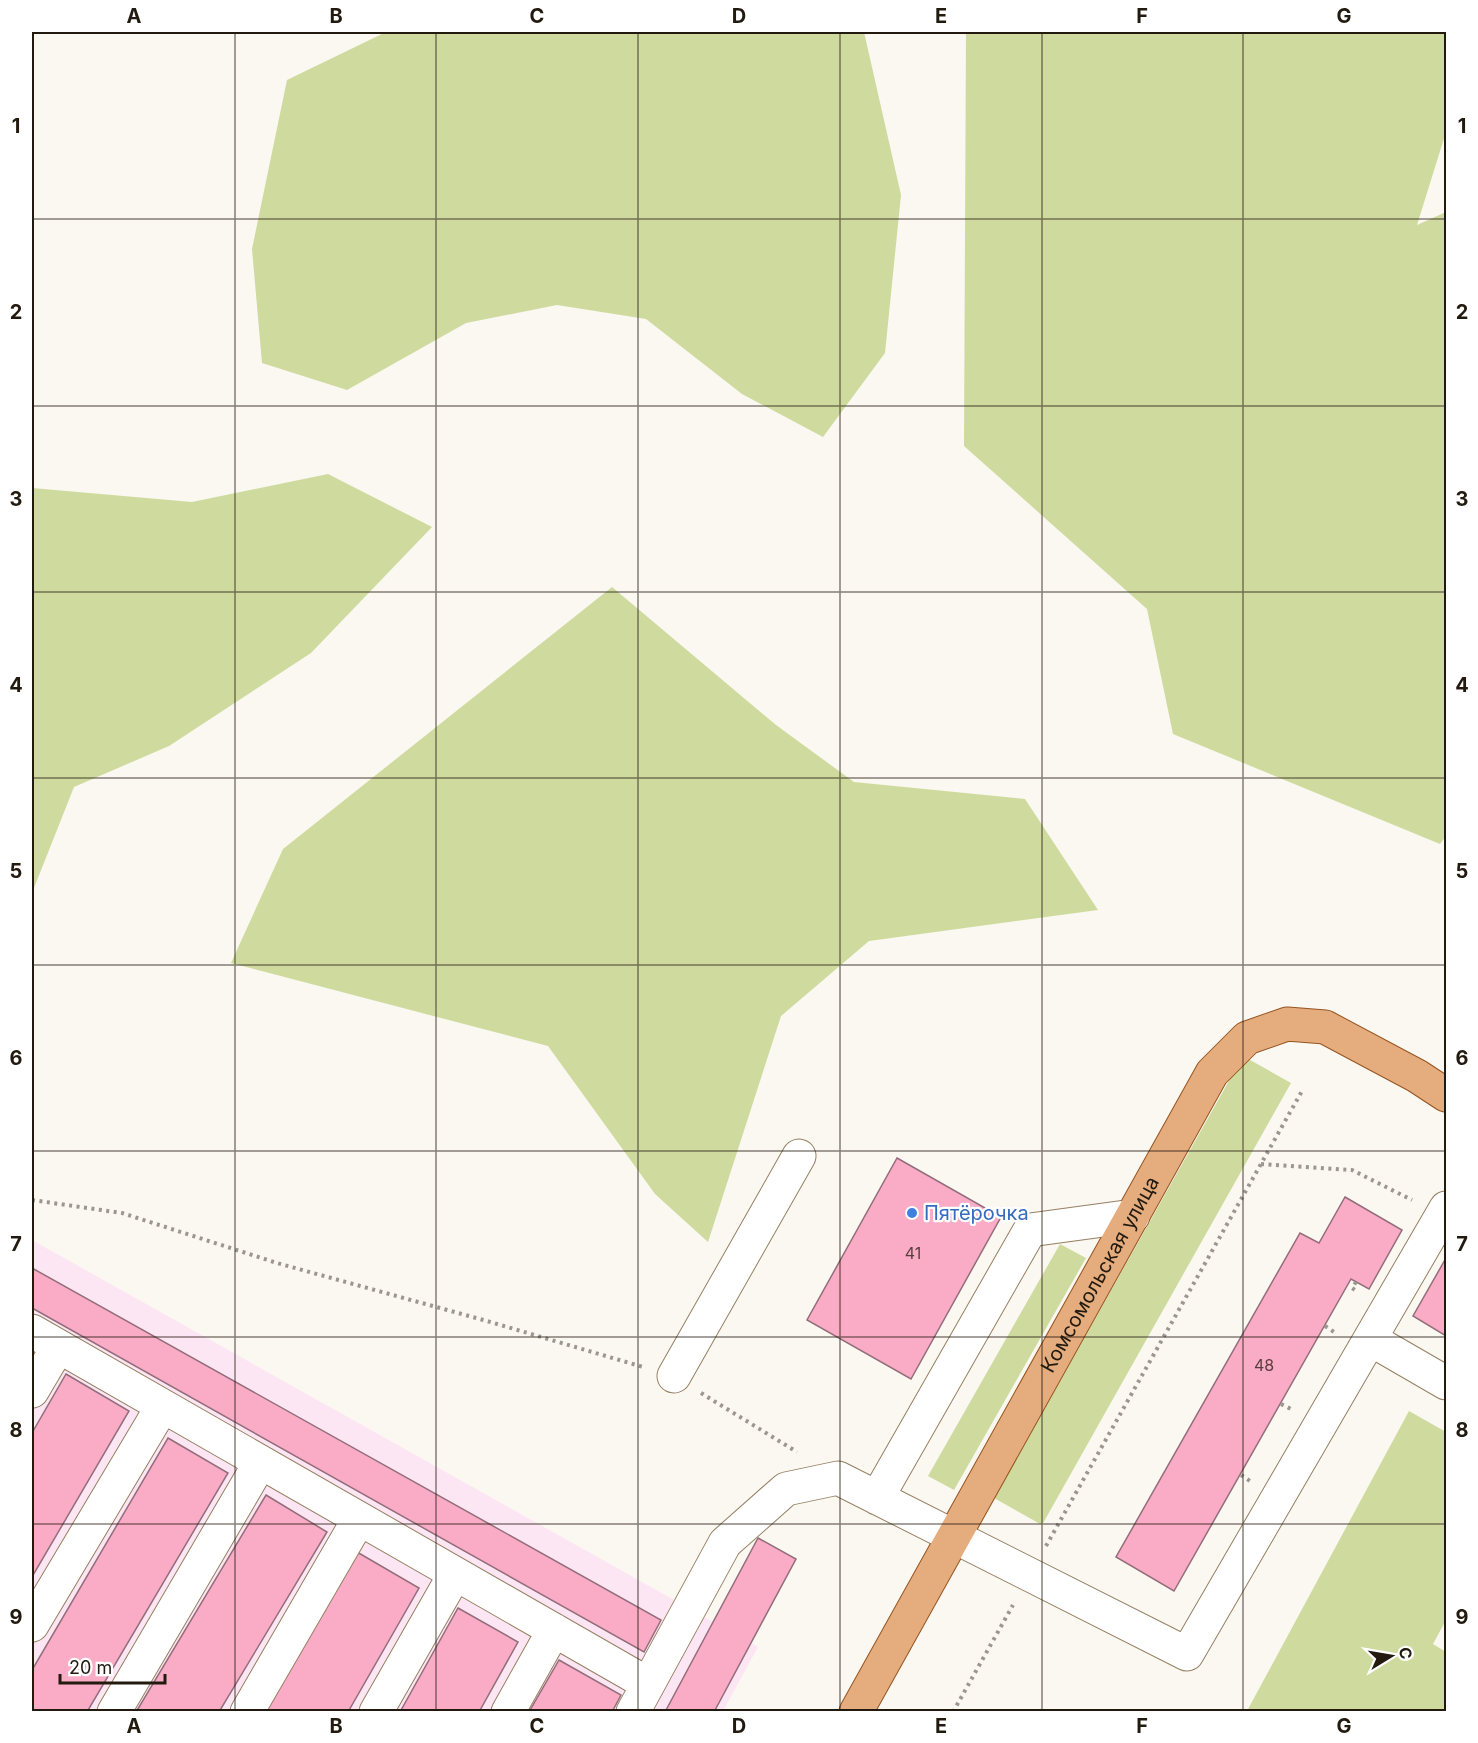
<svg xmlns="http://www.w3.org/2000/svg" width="1478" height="1743" font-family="Inter,sans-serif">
<rect width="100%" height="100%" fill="#fbf7f1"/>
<!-- industrial -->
<path fill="#fde6f3" d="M32 1240 758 1647 723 1711H32Z"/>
<!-- green -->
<path fill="#cfdb9e" d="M386 32H864L901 195 885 353 823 437 742 394 646 319 557 305 466 323 347 390 262 363 252 249 287 80Z
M966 32H1446V132L1417 225 1446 212V836L1440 844 1173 734 1147 609 964 446Z
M328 474 432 527 311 653 169 746 74 787 32 893V488L192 502Z
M612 587 776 725 854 782 1025 799 1098 910 869 941 781 1016 708 1242 655 1194 548 1046 231 963 283 849Z
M1243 1056 1291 1083 1042 1525 994 1498Z
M1060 1244 1086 1258 954 1490 928 1476Z
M1409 1411 1446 1432V1620L1433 1644 1446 1652V1711H1247Z"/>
<!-- building -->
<path fill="#faabc6" stroke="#926e7a" stroke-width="1.5" d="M897 1158 1001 1217 911 1379 807 1320Z
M1345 1197 1402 1230 1369 1289 1351 1279 1174 1591 1116 1557 1300 1233 1319 1243Z
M1446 1258V1336L1413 1316Z
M32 1268 661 1620 644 1652 32 1308Z
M66 1374 129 1411 32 1577V1433Z
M168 1438 228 1473 87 1712H32V1670Z
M266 1495 327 1532 219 1712H136Z
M758 1538 796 1559 714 1712H665Z
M357 1552 419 1588 348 1712H265Z
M458 1608 518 1642 479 1712H400Z
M559 1660 621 1695 612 1712H529Z"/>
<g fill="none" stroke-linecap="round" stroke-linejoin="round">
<defs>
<path id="minor" d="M32 1331 648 1684
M1370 1339 1446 1383
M674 1376 799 1156
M32 1391 58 1347
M877 1498 1030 1230 1133 1216
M32 1625 162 1407
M114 1712 260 1463
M247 1712 359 1519
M376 1712 455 1574
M508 1712 554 1630
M633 1712 725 1543 786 1489 838 1478 1187 1654 1446 1208"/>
<g id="major">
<path id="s1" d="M856 1712 1212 1073 1247 1038 1287 1024 1325 1027 1417 1076 1446 1095"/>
</g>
</defs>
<!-- minor casing -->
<use href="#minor" stroke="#958063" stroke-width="35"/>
<!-- major casing -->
<use href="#major" stroke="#96541f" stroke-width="35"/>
<!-- path -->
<path stroke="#9c978e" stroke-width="4" stroke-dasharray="3 4.5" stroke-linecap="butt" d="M1261 1164 1352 1170 1412 1200
M32 1200 122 1213 277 1263 487 1321 643 1367
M1356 1282 1352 1288 1358 1292
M1325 1326 1334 1332
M701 1393 797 1452
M1281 1404 1291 1409
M1241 1475 1250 1481
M1046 1546 1302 1091
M953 1712 1013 1605"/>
<!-- minor -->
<use href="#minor" stroke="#fff" stroke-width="33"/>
<!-- major -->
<use href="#major" stroke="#e5ac7e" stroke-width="33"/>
</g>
<!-- grid -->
<path fill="none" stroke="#221a0f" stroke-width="1.5" stroke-opacity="0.55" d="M235 32V1712M436 32V1712M638 32V1712M840 32V1712M1042 32V1712M1243 32V1712M32 219H1446M32 406H1446M32 592H1446M32 778H1446M32 965H1446M32 1151H1446M32 1337H1446M32 1524H1446"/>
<!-- markers -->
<circle fill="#3f7fe0" stroke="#fff" stroke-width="2" cx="912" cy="1213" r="6"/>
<g text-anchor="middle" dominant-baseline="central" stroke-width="4.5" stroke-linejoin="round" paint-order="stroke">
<!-- number labels -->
<g font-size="16" fill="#583e3d">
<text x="913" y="1253">41</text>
<text x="1264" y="1365">48</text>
</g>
<!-- shop labels -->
<g font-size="20" fill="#366cbe" stroke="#fff" text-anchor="start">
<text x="924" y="1213">Пятёрочка</text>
</g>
<!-- street labels -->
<g font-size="20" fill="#221a0f" stroke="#fff">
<text stroke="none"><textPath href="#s1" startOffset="501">Комсомольская улица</textPath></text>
</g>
</g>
<!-- border -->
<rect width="1478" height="1743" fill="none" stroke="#ffffff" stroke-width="66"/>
<!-- north arrow -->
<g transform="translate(1391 1656) rotate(79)" stroke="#ffffff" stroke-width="4.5" paint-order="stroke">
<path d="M0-4.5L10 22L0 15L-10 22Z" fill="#221a0f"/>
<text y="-9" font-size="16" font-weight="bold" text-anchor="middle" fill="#221a0f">С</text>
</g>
<!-- scale -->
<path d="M60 1674v9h105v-9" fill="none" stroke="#221a0f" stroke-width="3"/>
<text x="69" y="1674" font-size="18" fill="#221a0f" stroke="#ffffff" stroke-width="4.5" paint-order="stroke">20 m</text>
<rect x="33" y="33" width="1412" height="1677" fill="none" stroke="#221a0f" stroke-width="2"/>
<g font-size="20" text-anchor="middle" font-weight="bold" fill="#221a0f">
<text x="134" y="23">A</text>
<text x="336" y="23">B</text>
<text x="537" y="23">C</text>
<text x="739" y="23">D</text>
<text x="941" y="23">E</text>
<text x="1142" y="23">F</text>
<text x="1344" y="23">G</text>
<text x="16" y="133">1</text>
<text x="1462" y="133">1</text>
<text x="16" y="319">2</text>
<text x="1462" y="319">2</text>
<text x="16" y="506">3</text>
<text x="1462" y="506">3</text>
<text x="16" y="692">4</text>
<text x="1462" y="692">4</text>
<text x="16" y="878">5</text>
<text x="1462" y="878">5</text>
<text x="16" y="1065">6</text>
<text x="1462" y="1065">6</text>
<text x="16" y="1251">7</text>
<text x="1462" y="1251">7</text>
<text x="16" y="1437">8</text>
<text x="1462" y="1437">8</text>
<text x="16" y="1624">9</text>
<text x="1462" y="1624">9</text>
<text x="134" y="1733">A</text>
<text x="336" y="1733">B</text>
<text x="537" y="1733">C</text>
<text x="739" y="1733">D</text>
<text x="941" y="1733">E</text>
<text x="1142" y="1733">F</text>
<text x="1344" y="1733">G</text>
</g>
</svg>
